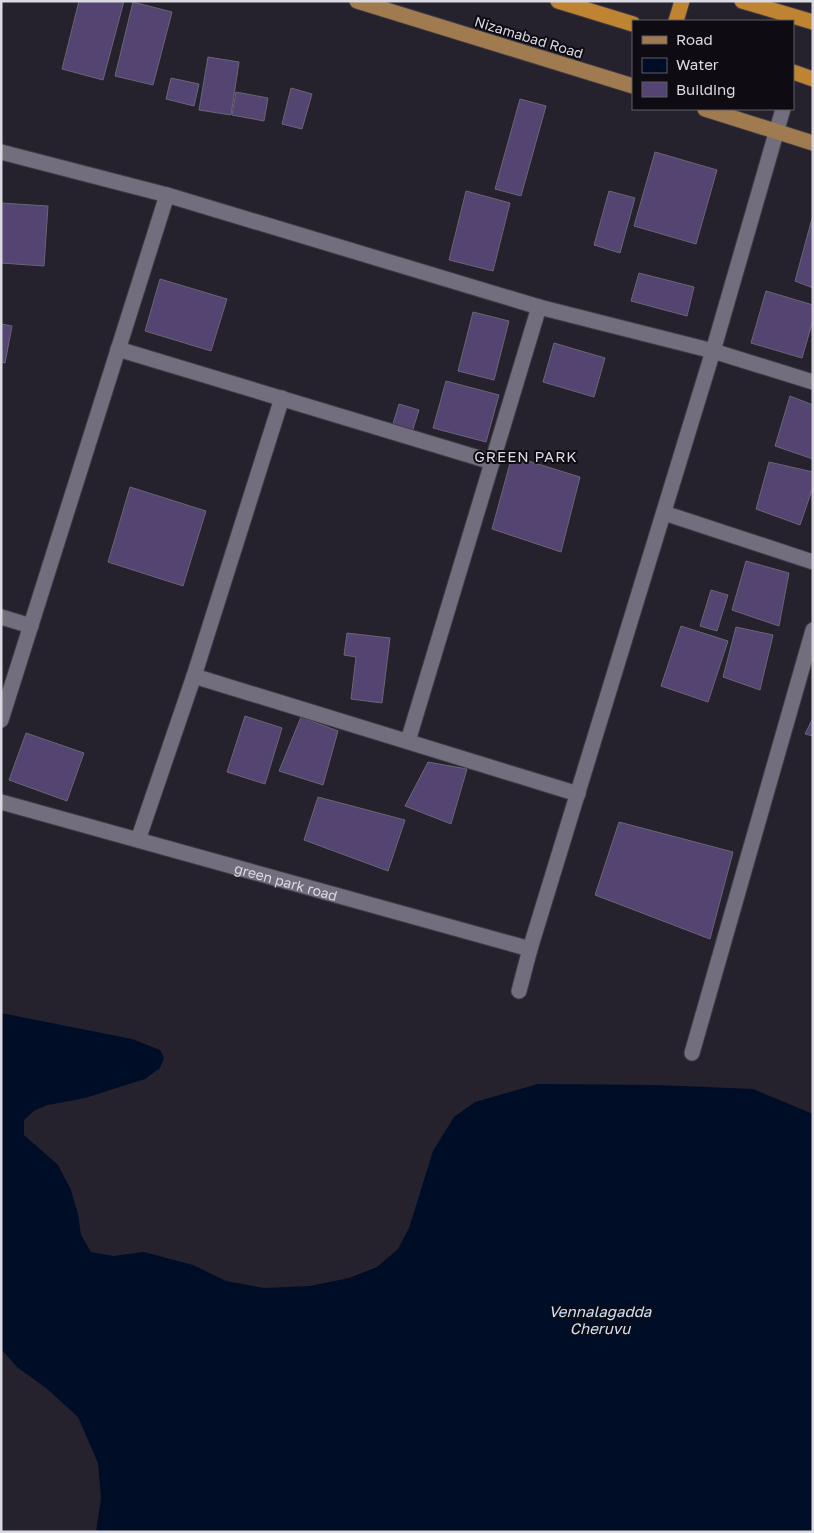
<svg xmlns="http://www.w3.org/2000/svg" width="814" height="1533" font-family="'Golos Text',sans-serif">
<rect width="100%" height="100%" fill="#25222e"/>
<!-- water -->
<path fill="#000d26" d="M1 1013 132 1039 160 1050 164 1058 160 1068 145 1079 85 1098 48 1105 35 1110 24 1120V1135L58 1165 71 1190 78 1214 81 1235 91 1252 113 1256 144 1252 193 1265 226 1281 264 1288 310 1286 349 1278 377 1267 398 1249 409 1228 433 1151 454 1117 475 1102 538 1084 656 1085 753 1089 813 1114V1532H96L101 1498 98 1463 78 1417 46 1388 17 1367 1 1349Z"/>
<!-- building -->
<path fill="#534472" stroke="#696674" d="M79 1H124L103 80 62 69Z
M133 2 172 12 153 85 115 76Z
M208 57 239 62 231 115 199 110Z
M171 78 199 84 194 106 166 99Z
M291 88 312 94 302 129 282 124Z
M236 92 268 98 264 121 232 115Z
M520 99 546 106 521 196 495 189Z
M655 152 717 170 696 244 634 226Z
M466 191 510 203 493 271 449 260Z
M609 191 635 198 620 253 594 245Z
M1 203 48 206 44 266 1 263Z
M813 215V288L795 281Z
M639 273 694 287 687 316 631 301Z
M160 279 227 299 211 351 145 331Z
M766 291 813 305V320L802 358 751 343Z
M473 312 509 321 494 380 458 371Z
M1 324 12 326 5 363 1 362Z
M554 343 605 358 594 397 543 382Z
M446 381 499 395 486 442 433 428Z
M790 396 813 405V459L775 446Z
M399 404 419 410 412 432 392 427Z
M512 456 580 477 561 552 492 529Z
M769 462 813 472V487L800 525 756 509Z
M130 487 206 511 183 586 108 562Z
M746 561 789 573 779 626 732 610Z
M711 590 728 595 717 631 700 626Z
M681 626 728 641 708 702 661 686Z
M736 627 773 635 760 690 723 677Z
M347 633 390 638 382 703 351 699 356 657 344 655Z
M245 716 282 728 265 784 227 772Z
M301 717 338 731 323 785 279 771Z
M813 718V736L805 734Z
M26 733 84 753 67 801 9 780Z
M428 762 467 769 451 824 405 806Z
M318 797 405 820 388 871 304 840Z
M619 822 733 852 710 939 595 895Z"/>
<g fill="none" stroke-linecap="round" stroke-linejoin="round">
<defs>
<g id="minor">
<path d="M1 152 167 195 1 720"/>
<path d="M167 195 539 307 713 351 813 382"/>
<path d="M118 349 492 462"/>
<path d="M664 513 813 562"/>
<path d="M1 617 31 626"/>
<path d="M194 676 578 794"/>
<path d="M408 741 539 307"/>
<path id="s1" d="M1 802 530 949 519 991"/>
<path d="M138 840 194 676 282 398"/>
<path d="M530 949 713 351 783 109"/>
<path d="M692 1053 813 630"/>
</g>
<path id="major" d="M357 1 633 86
M705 109 813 143"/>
<path id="highway" d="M558 1 633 24
M742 1 813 22
M676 21 682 1
M793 72 813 79"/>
</defs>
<!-- minor casing -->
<use href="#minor" stroke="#3f3c47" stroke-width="17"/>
<!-- major casing -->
<use href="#major" stroke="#3f3c47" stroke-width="17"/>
<!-- highway casing -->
<use href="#highway" stroke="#3f3c47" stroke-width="17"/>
<!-- minor -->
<use href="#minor" stroke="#726e7d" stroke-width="15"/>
<!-- major -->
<use href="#major" stroke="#a07b4f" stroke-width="15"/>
<!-- highway -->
<use href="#highway" stroke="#bf8431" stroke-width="15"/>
</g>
<g text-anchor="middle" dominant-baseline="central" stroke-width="4" stroke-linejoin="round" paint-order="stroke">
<!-- street labels -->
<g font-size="14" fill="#dbd9e2" stroke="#0e0c12">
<text transform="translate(529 37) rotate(17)">Nizamabad Road</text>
<text stroke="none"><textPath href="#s1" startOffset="296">green park road</textPath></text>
</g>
<!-- neighbourhood labels -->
<g font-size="15" letter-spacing="1" fill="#dbd9e2" stroke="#0e0c12">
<text x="526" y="456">GREEN PARK</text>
</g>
<!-- water labels -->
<g font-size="15" font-style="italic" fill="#cce3fc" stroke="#0e0c12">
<text x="600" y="1311">Vennalagadda<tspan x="600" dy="17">Cheruvu</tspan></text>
</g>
</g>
<!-- border -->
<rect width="814" height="1533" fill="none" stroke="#dbd9e2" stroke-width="5"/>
<!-- legend -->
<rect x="632" y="20" width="162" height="90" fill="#0e0c12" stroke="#605e65"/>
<rect x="642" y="36" width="25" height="8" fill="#a07b4f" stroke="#605e65"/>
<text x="676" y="45" font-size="15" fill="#dbd9e2">Road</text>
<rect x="642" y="58" width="25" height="15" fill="#000d26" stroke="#605e65"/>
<text x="676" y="70" font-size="15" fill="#dbd9e2">Water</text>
<rect x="642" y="82" width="25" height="15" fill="#534472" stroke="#605e65"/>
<text x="676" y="95" font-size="15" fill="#dbd9e2">Building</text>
</svg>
